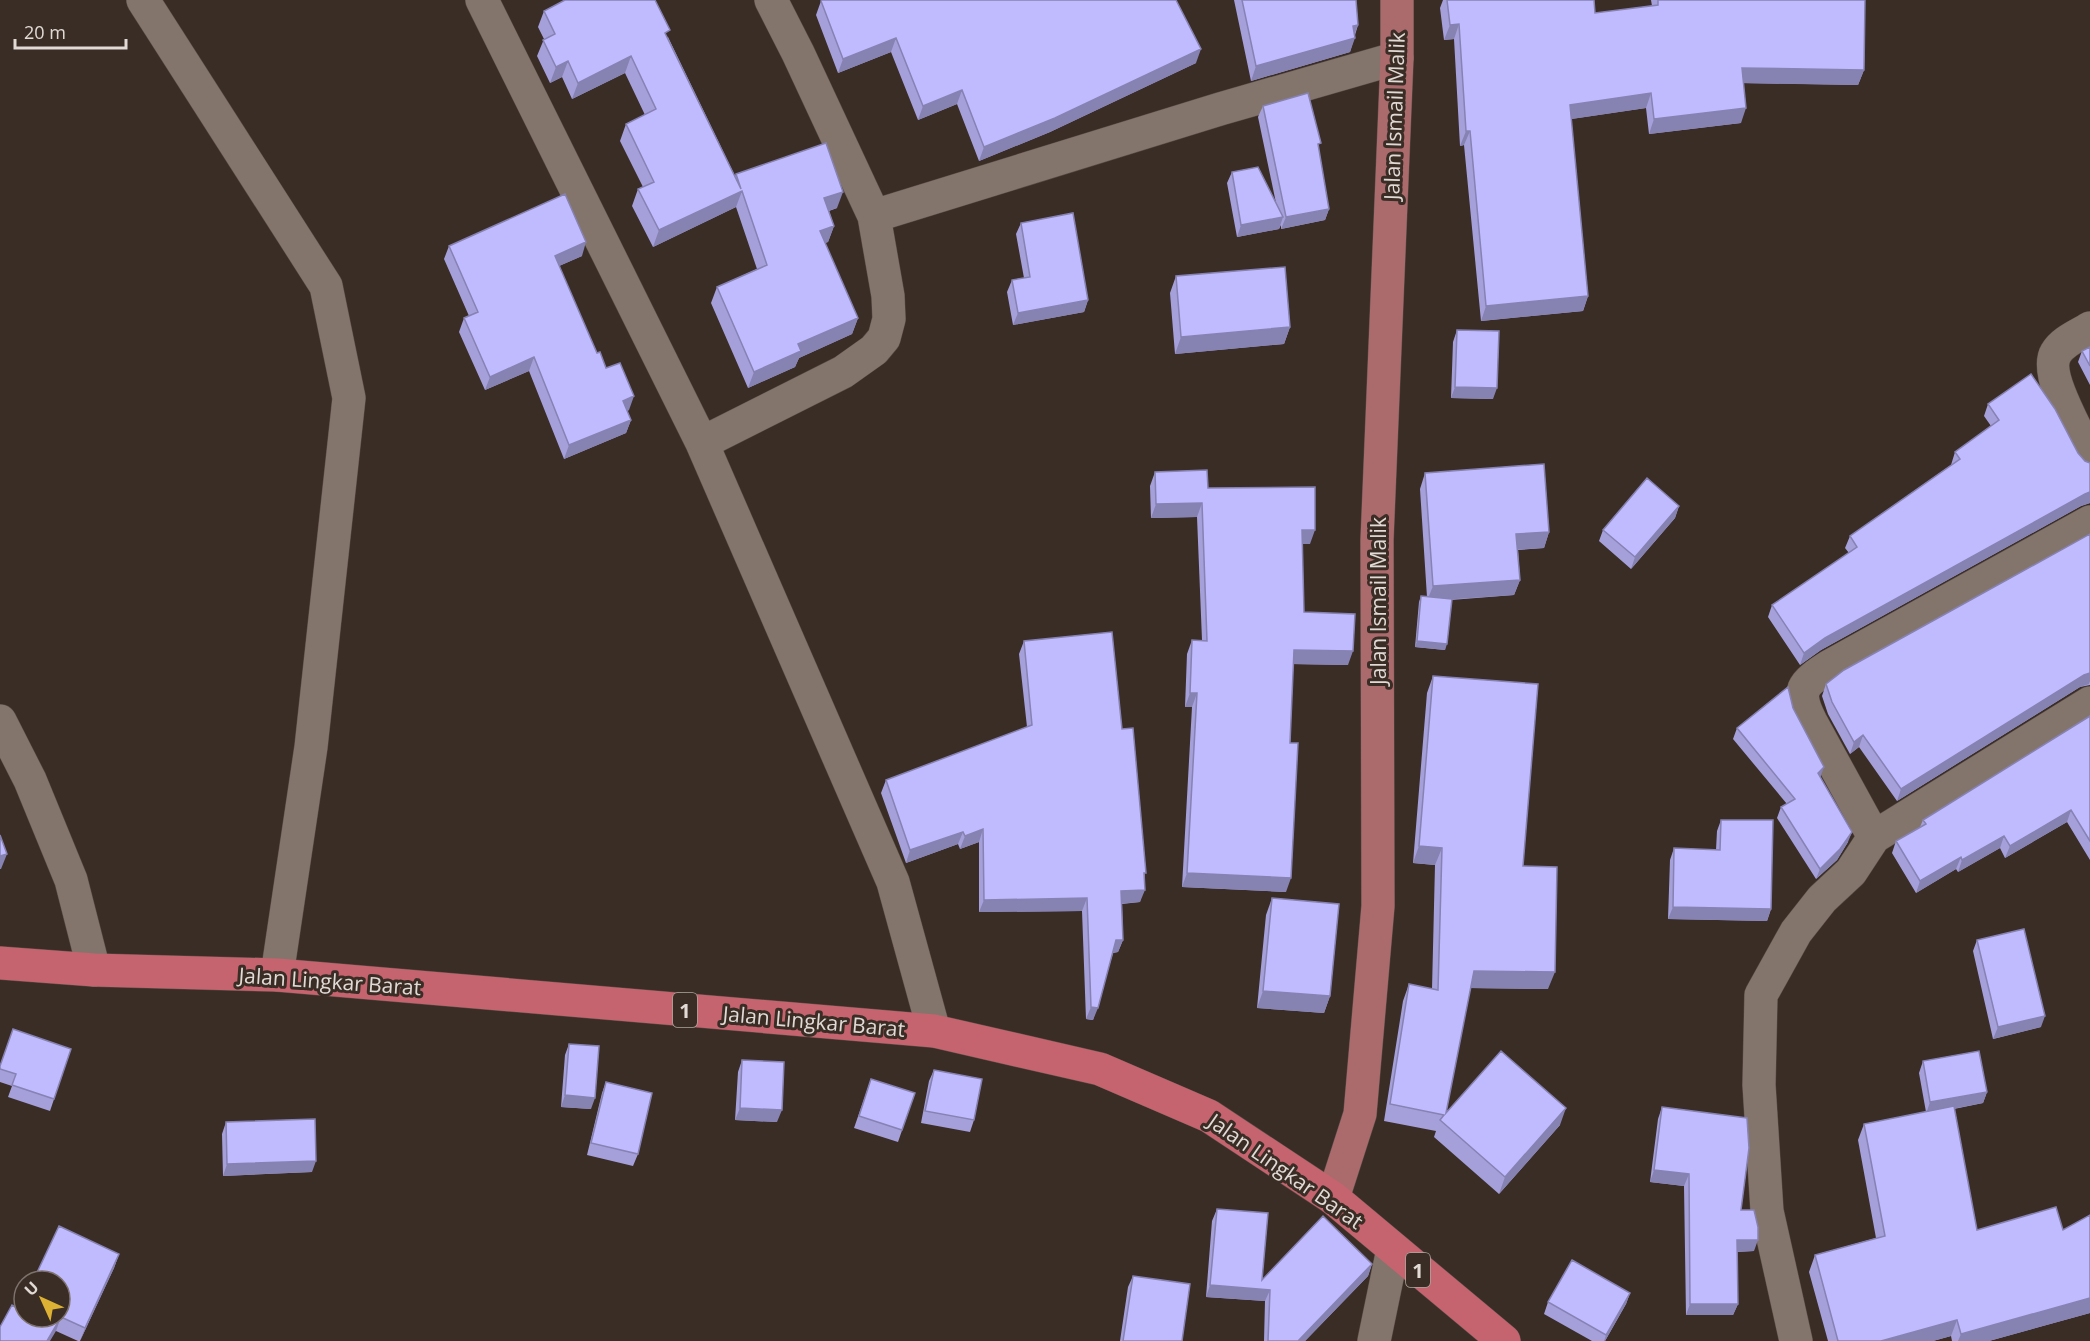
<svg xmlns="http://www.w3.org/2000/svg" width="2090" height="1341" font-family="'Open Sans',sans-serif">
<rect width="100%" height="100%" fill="#3a2d26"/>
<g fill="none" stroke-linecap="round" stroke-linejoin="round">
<defs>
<path id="minor" d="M143 0 326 286 349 398 311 747 277 975
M482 0 702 443 893 882 934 1031
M874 216 1220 109 1397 58
M2090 328C2079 335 2063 341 2056 353 2043 374 2080 436 2090 457
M702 443 843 372 874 350 884 338 889 319 888 296 874 216 798 53 771 0
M2090 522 1830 666C1802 684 1795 690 1811 722L1874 837 2090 703
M0 721 30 780 71 880 94 970
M1374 1341 1393 1249
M1796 1341 1767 1211 1759 1085 1761 995 1796 932 1822 899 1851 872 1874 837"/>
<path id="major" d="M1333 1198 1360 1114 1378 906 1377 540 1397 58V0"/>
<path id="highway" d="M0 963 94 970 277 975 934 1031 1100 1069 1209 1116 1333 1198 1504 1341"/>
</defs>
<!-- minor casing -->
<use href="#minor" stroke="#574c46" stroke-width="34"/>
<!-- major casing -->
<use href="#major" stroke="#574c46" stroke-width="34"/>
<!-- highway casing -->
<use href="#highway" stroke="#574c46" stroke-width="34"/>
<!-- minor -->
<use href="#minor" stroke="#84756c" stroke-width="33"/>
<!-- major -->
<use href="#major" stroke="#ab6b6d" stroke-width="33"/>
<!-- highway -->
<use href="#highway" stroke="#c5646e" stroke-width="33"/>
</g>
<!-- wall -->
<path fill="#a5a0da" d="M1234 0H1356L1358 25 1350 52 1251 81Z
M1443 0H1594L1595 13 1652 6 1651 0H1865L1864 70 1858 85 1743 83 1741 123 1649 134 1646 108 1571 119 1588 296 1583 311 1481 321 1464 145 1460 146 1454 39 1444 40 1440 8Z
M821 1 1196 63 1050 132 979 161 957 104 918 120 891 52 838 73 816 15Z
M544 11 668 37 735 176 736 174 837 208 829 211 834 226 828 242 825 243 858 318 852 334 799 358 795 367 748 388 711 303 717 287 757 269 736 207 653 247 632 206 638 189 643 187 620 141 626 124 645 115 625 73 572 99 562 77 550 83 537 56 544 39 538 27Z
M1263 106 1329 209 1325 220 1281 229V225L1279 229 1237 237 1227 183 1232 172 1276 203 1258 117Z
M1021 223 1088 300 1084 312 1013 325 1007 292 1012 280 1024 278 1016 234Z
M449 246 582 256 559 266 597 353 629 410 627 411 631 420 626 433 564 459 529 371 485 390 459 332 464 318 469 316 444 259Z
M1176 276 1290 327 1284 344 1175 354 1170 293Z
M1457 330 1493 399 1451 398 1453 342Z
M2090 347V385L2078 362 2082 351Z
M1988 404 2078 453 2085 461 2090 463V503L2081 506 1821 650 1800 665 1768 617 1772 605 1849 553 1845 548 1850 536 1951 465 1955 452 1991 426 1984 416Z
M1155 472 1208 488 1310 544H1302L1304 612 1348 665 1293 664 1290 743 1286 892 1182 887 1192 707H1185L1187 654 1192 640H1202L1197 517 1151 518 1150 486Z
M1425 473 1549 532 1544 548 1518 550 1520 580 1514 595 1451 600 1445 650 1415 647 1419 602 1421 596 1427 597 1420 489Z
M1679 506 1675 518 1631 569 1599 541 1603 530Z
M2090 534V685L2080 687 1897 801 1859 747 1850 754 1828 714 1822 696 1826 684Z
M1024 641 1122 729 1145 877 1140 902 1122 904 1123 940 1118 952 1113 953 1093 1020 1086 1019 1082 911 979 912V842L960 849 958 844 906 863 881 793 886 780 1027 727 1019 654Z
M1433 676 1523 866 1548 989 1470 988 1446 1113 1560 1125 1499 1194 1434 1137 1436 1131 1384 1121 1403 1001 1409 984 1432 989 1435 865 1413 863 1427 693Z
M1793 708 1820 778 1848 842 1837 860 1816 879 1777 818 1781 807 1787 804 1733 739 1737 728Z
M2090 716V860L2067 822 2005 858 2000 848 1958 872 1956 869 1916 893 1892 853 1896 841 1920 827 1923 820Z
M1721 820 1771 909 1767 921 1668 919 1670 860 1674 848 1716 850 1717 831Z
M1272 898 1330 996 1324 1013 1257 1008 1266 915Z
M1977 940 2041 1027 1993 1039 1973 951Z
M569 1044 591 1109 561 1107 565 1055Z
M71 1049 50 1111 8 1097 12 1086 0 1082V1065Z
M742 1060 777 1122 735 1120 738 1072Z
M1923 1061 1987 1092 1983 1103 1954 1109 1977 1230H2063L2090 1215V1313L1989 1341H1952L1951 1336 1933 1341H1828L1809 1272 1815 1255 1876 1238 1858 1140 1864 1124 1926 1112 1919 1073Z
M934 1070 974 1120 970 1132 921 1123 929 1081Z
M871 1079 915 1093 898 1142 854 1128Z
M606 1082 638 1154 633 1166 587 1155 602 1093Z
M1662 1107 1741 1210 1754 1251 1737 1252 1738 1304 1733 1315H1686L1684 1186 1650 1182 1658 1119Z
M226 1122 312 1172 223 1176 222 1134Z
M1217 1209 1262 1280 1372 1264 1368 1276 1305 1341H1264L1265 1301 1206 1297 1212 1221Z
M119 1254 114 1268 80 1341H78L56 1331 20 1310Z
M1133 1276 1182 1341H1120L1128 1287Z
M1630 1293 1626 1304 1605 1341H1592L1544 1314 1548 1302Z"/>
<!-- shaded-wall -->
<path fill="#8682b2" d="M1459 24 1454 39 1444 40 1450 25Z
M1358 25 1353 38H1355L1350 52 1251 81 1256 66 1353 26Z
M896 38 891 52 838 73 843 59Z
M1201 49 1196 63 1050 132 979 161 984 147Z
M631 56 625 73 572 99 578 83Z
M568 61 562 77 550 83 556 67Z
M1742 68 1864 70 1858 85 1736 83Z
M962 90 957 104 918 120 923 106Z
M1651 93 1646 108 1565 120 1570 105Z
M1746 108 1741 123 1649 134 1654 119Z
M1466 131H1470L1464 145 1460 146Z
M742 191 736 207 653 247 659 230Z
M843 192 837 208 819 214 824 198Z
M1329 209 1325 220 1281 229 1286 217Z
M1283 217 1279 229 1237 237 1241 225Z
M834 226 828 242 814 247 820 231Z
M586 242 582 256 550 270 555 256Z
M1588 296 1583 311 1481 321 1486 306Z
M1088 300 1084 312 1013 325 1018 313Z
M858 318 852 334 799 358 795 367 748 388 754 372 798 344Z
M1290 327 1284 344 1175 354 1181 337Z
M534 357 529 371 485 390 490 377Z
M1455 387 1497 388 1493 399 1451 398Z
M634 396 629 410 618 414 623 401Z
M631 420 626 433 564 459 569 445Z
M2090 492V503L2081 506 1821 650 1800 665 1804 653 1825 638 2085 494Z
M1202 503 1197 517 1151 518 1156 504Z
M1679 506 1675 518 1631 569 1635 557Z
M1302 530H1315L1310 544H1297Z
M1549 532 1544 548 1511 550 1516 534Z
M1520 580 1514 595 1427 601 1433 586Z
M1417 641 1447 644 1445 650 1415 647Z
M1294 650 1353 651 1348 665 1289 664Z
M2090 673V681L2089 684 2080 687 1897 801 1901 789 2084 675Z
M1190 693H1197L1192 707H1185Z
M1863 735 1859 747 1850 754 1854 742Z
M1824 767 1820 778 1818 773Z
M2071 810 2067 822 2005 858 2010 846Z
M983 829 979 842 960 849 965 836Z
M963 832 958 844 906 863 910 850Z
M1852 832 1848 842 1837 860 1816 879 1820 869Z
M2004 836 2000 848 1958 872 1962 860Z
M1419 846 1442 848 1435 865 1413 863Z
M7 854 1 869H0V856Z
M1961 857 1956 869 1916 893 1920 881Z
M1187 873 1291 878 1286 892 1182 887Z
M1145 890 1140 902 1117 904 1121 891Z
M1087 898 1082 911 979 912 984 900Z
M1673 907 1771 909 1767 921 1668 919Z
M1116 940H1123L1118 952 1112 953Z
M1474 971 1555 972 1548 989 1468 988Z
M1263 991 1330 996 1324 1013 1257 1008Z
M1091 1007 1098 1008 1093 1020 1086 1019Z
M2045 1016 2041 1027 1993 1039 1998 1027Z
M1987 1092 1983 1103 1926 1114 1930 1102Z
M565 1095 595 1098 591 1109 561 1107Z
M740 1108 782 1110 777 1122 735 1120Z
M1566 1108 1560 1125 1499 1194 1505 1177Z
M316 1161 312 1172 223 1176 227 1164Z
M1654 1170 1689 1174 1684 1186 1650 1182Z
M1737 1240H1758L1754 1251 1733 1252Z
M119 1254 114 1268 80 1341 85 1328Z
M1372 1264 1368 1276 1305 1341H1298Z
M1210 1285 1270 1290 1265 1301 1206 1297Z
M1630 1293 1626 1304 1605 1341H1604L1606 1335Z
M2090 1298V1313L1989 1341H1958L1961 1334Z
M1690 1304H1738L1733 1315H1686Z
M61 1317 56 1331 50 1341H47Z
M1957 1320 1951 1336 1933 1341H1881Z"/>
<!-- building -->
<path fill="#c0bafe" stroke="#8682b2" stroke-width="1.5" d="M565 0H655L670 30 665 33 741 189 736 174 826 143 843 192 824 198 834 226 820 231 858 318 798 344 801 351 754 372 717 287 767 265 742 191 659 230 638 189 654 182 626 124 656 109 631 56 578 83 568 61 556 67 543 40 555 34 544 11Z
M822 0H1176L1201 49 1055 118 984 147 962 90 923 106 896 38 843 59 821 1Z
M1242 0H1356L1358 25 1353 26 1355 38 1256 66Z
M1447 0H1594L1595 13 1658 5V0H1865L1864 70 1742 68 1746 108 1654 119 1651 93 1570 105 1588 296 1486 306 1470 131H1466L1459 24 1450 25Z
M1308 93 1321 143 1318 144 1329 209 1286 217 1263 106Z
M1258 167 1283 217 1241 225 1232 172Z
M565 194 586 242 555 256 597 353 600 352 606 368 620 363 634 396 623 401 631 420 569 445 534 357 490 377 464 318 478 312 449 246Z
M1073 213 1088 300 1018 313 1012 280 1030 277 1021 223Z
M1285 267 1290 327 1181 337 1176 276Z
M1457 330 1499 331 1497 388 1455 387Z
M2090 347V366L2082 351Z
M2031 374 2055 409 2078 453 2085 461 2090 463V492L2085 494 1825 638 1804 653 1772 605 1857 547 1850 536 1960 459 1955 452 1999 420 1988 404Z
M1544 464 1549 532 1516 534 1520 580 1433 586 1425 473Z
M1207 470 1208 488 1315 487V530H1302L1304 612 1355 614 1353 651 1294 650 1290 743H1298L1291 878 1187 873 1197 693H1190L1192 640 1207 641 1202 503 1156 504 1155 472Z
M1647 478 1679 506 1635 557 1603 530Z
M2090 534V673L2084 675 1901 789 1863 735 1854 742 1832 702 1826 684 1844 670Z
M1421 596 1452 599 1447 644 1417 641Z
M1112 632 1122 729 1133 728 1146 873H1144L1145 890 1121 891 1123 940H1116L1098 1008 1091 1007 1087 898 984 900 983 829 965 836 963 832 910 850 886 780 1032 725 1024 641Z
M1433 676 1538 684 1523 866 1557 867 1555 972 1474 971 1446 1113 1501 1051 1566 1108 1505 1177 1440 1120 1444 1115 1390 1104 1409 984 1438 990 1442 848 1419 846Z
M1788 687 1793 708 1824 767 1818 773 1852 832 1840 849 1820 869 1781 807 1795 799 1737 728Z
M2090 716V841L2071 810 2010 846 2004 836 1962 860 1961 857 1920 881 1896 841 1926 824 1923 820Z
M1721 820H1773L1771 909 1673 907 1674 848 1720 850Z
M0 835 7 854 0 856Z
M1272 898 1339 904 1330 996 1263 991Z
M2024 929 2045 1016 1998 1027 1977 940Z
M13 1029 71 1049 54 1099 12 1085 16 1074 0 1069V1066Z
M569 1044 599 1046 595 1098 565 1095Z
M1979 1051 1987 1092 1930 1102 1923 1061Z
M742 1060 784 1062 782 1110 740 1108Z
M934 1070 982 1079 974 1120 925 1111Z
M871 1079 915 1093 902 1130 859 1116Z
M606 1082 652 1093 638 1154 591 1143Z
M1954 1106 1977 1230 2056 1207 2063 1230 2090 1215V1298L1961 1334 1957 1320 1881 1341H1838L1815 1255 1885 1236 1864 1124Z
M1662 1107 1747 1118 1749 1148 1741 1210H1754L1758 1227V1240H1737L1738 1304H1690L1689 1174 1654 1170Z
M315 1119 316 1161 227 1164 226 1122Z
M1217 1209 1268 1213 1262 1280 1323 1216 1372 1264 1298 1341H1268L1270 1290 1210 1285Z
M59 1226 119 1254 85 1328 61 1317 47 1341H0V1327L12 1305 20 1310 24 1301V1317H60V1281H33Z
M1572 1260 1630 1293 1606 1335 1548 1302Z
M1133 1276 1190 1284 1182 1341H1123Z"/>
<g text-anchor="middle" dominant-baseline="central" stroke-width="6" stroke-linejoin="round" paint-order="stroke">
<!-- shield labels -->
<g fill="#3a2d26" stroke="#b0a6a0" stroke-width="1.5">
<rect x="673" y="993" width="24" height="34" rx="4.5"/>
<rect x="1406" y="1253" width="24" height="34" rx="4.5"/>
</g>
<g font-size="20" font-weight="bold" fill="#e2dad5">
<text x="685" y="1010">1</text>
<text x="1418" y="1270">1</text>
</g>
<!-- street labels -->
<g font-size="21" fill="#e2dad5" stroke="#3a2d26">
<text transform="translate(1394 116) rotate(-88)">Jalan Ismail Malik</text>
<text transform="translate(1378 601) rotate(-90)">Jalan Ismail Malik</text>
<text transform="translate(330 981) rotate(4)">Jalan Lingkar Barat</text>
<text transform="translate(814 1021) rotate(5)">Jalan Lingkar Barat</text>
<text transform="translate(1286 1171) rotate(35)">Jalan Lingkar Barat</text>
</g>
</g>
<!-- north arrow -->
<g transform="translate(42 1299) rotate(315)"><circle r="28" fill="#3a2d26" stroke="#7d726c" stroke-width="1.5"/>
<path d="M0-4.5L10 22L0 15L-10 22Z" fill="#ddb133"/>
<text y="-9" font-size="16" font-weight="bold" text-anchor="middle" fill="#e2dad5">U</text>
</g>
<!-- scale -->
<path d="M15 39v9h111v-9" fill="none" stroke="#e2dad5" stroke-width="3"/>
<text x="24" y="39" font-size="18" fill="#e2dad5" stroke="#3a2d26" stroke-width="4.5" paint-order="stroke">20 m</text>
</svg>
